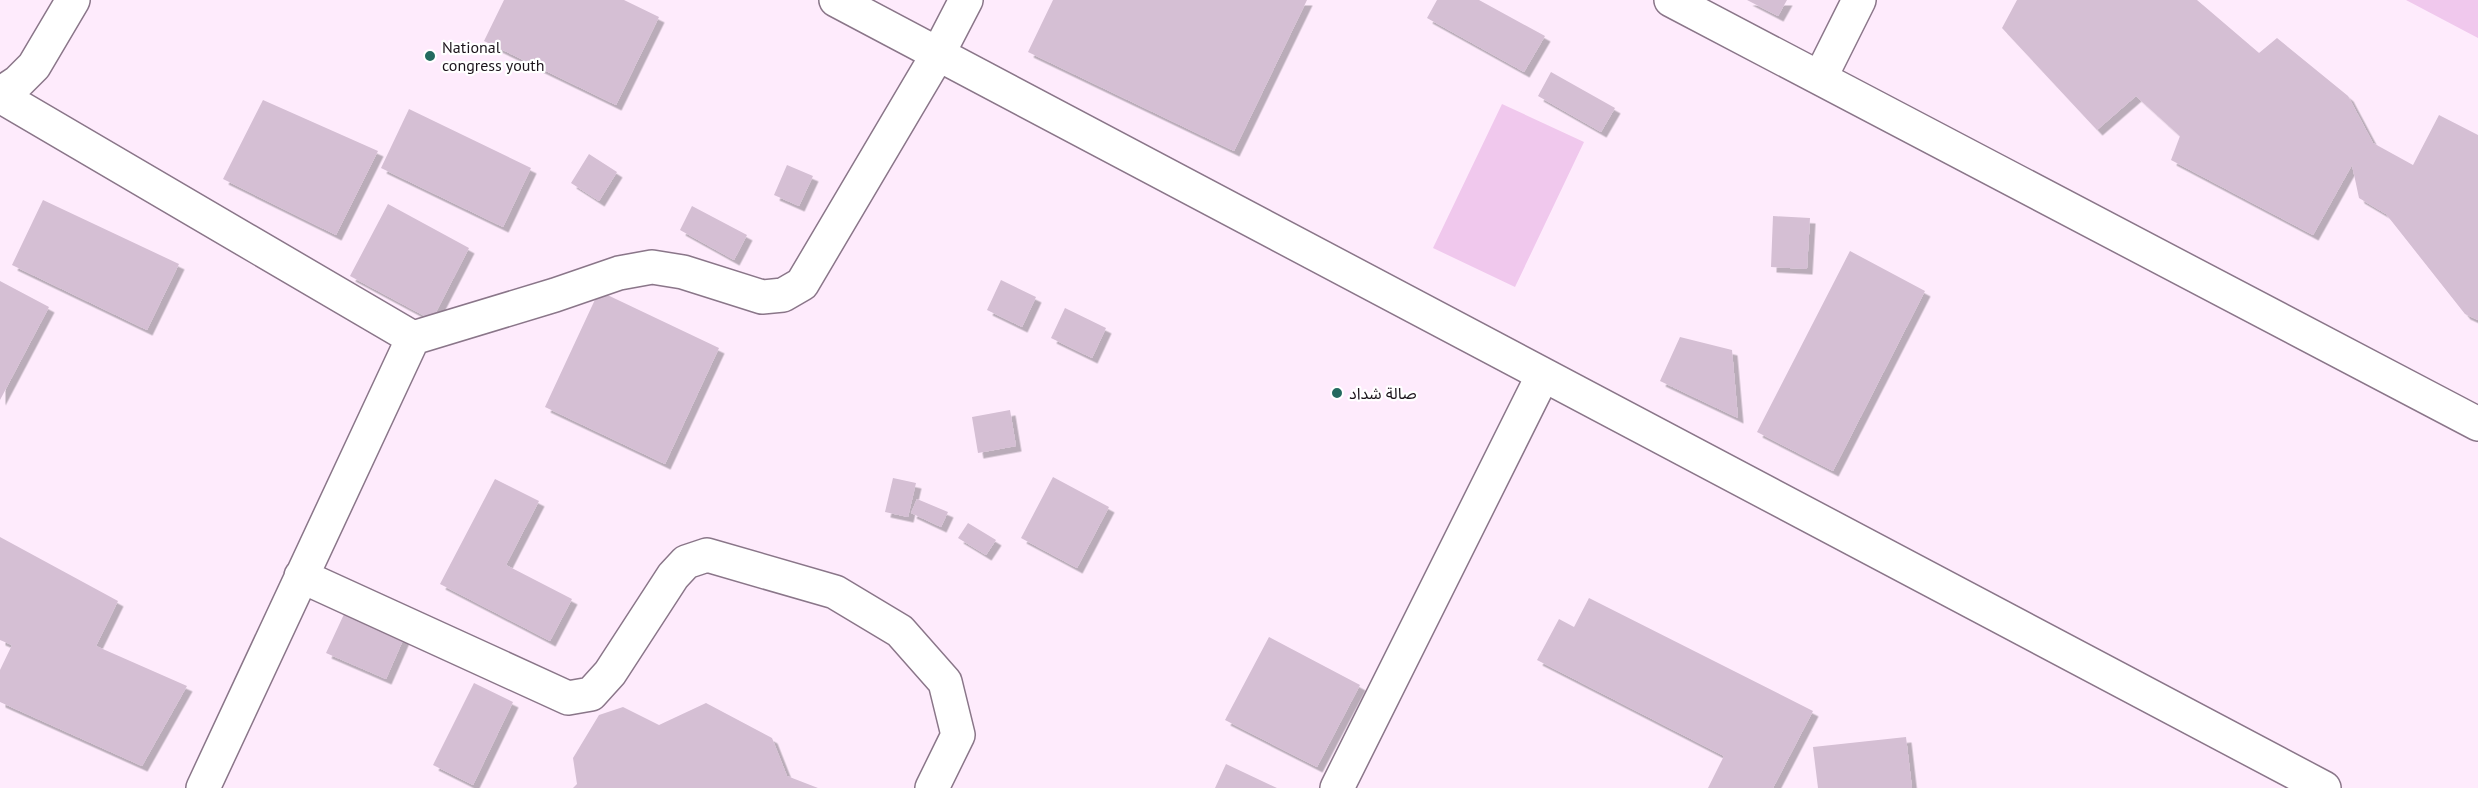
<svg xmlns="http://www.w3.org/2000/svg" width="2478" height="788" font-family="'PT Sans','Noto Sans Arabic',sans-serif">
<defs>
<filter id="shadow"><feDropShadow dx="5.5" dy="5.5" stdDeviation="0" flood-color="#0004"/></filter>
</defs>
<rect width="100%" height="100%" fill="#feebfc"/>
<!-- green -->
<path fill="#f0c8ed" d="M2406 0H2478V38Z
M1502 104 1584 142 1515 287 1433 248Z"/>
<!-- building -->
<path fill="#d5bfd4" filter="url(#shadow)" d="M504 0H624L659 17 616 105 484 41Z
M1053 0H1307L1234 151 1028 52Z
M1437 0H1479L1545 36 1524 72 1427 18Z
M1747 0H1787L1778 16Z
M2017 0H2197L2259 53 2277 38 2348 96 2373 143 2413 165 2439 115 2478 135V320L2465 314 2386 214 2359 198 2352 165 2313 235 2171 160 2180 136 2136 96 2097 130 2002 28Z
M1551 72 1615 108 1601 132 1538 96Z
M263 100 378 151 336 235 223 179Z
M409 109 531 168 503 227 381 168Z
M589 154 617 172 599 201 571 183Z
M787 165 813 176 799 206 774 195Z
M43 200 179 264 147 330 12 265Z
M388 204 469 248 432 320 350 276Z
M692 206 747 235 734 260 680 230Z
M1773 216 1810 218 1807 269 1771 267Z
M1850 251 1925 291 1833 471 1757 432Z
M1001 280 1036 297 1022 327 987 310Z
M0 281 49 307 0 400Z
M599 291 719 348 665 464 545 407Z
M1065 308 1106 328 1092 358 1051 338Z
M1680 337 1732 350 1738 418 1660 381Z
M1010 410 1016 446 978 453 972 417Z
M1053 477 1109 507 1077 568 1021 538Z
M893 478 916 483 908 517 885 512Z
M495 479 539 501 506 565 572 599 550 641 440 584Z
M917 499 948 512 941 527 911 513Z
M968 523 996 540 986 555 958 538Z
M0 537 118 601 96 646 187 686 142 766 0 702V670L12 645 0 640Z
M1589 598 1813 711 1773 788H1708L1724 756 1537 660 1559 619 1574 627Z
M345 612 404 638 386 679 326 653Z
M1269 637 1360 685 1317 767 1225 720Z
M474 683 513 702 473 785 433 765Z
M706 703 772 738 787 776 818 788H573L577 784 573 758 599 715 623 707 659 725Z
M1906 737 1912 788H1818L1813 747Z
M1226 764 1277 788H1215Z"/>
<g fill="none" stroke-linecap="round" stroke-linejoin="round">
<defs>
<path id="minor" d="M836 0 2324 788
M1671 0 2478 424
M1820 78 1859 0
M0 94 18 82 34 66 73 0
M0 96 413 338 555 295 619 273 652 267 683 272 762 297 783 295 802 284 938 54 966 0
M301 576 568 698 591 694 610 673 673 576 686 562 707 555 835 592 900 631 945 682 958 735 932 788
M203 788 413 338
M1337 788 1543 375"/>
</defs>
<!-- minor casing -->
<use href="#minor" stroke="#8a7689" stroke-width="36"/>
<!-- minor -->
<use href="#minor" stroke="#fff" stroke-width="33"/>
</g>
<!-- markers -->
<g fill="#236a5f" stroke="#fff" stroke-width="2">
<circle cx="430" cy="56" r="6"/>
<circle cx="1337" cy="393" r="6"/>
</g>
<g text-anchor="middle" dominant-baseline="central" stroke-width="4.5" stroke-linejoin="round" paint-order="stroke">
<!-- poi labels -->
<g font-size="16" fill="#1c141b" stroke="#fff" text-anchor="start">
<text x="442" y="47">National<tspan x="442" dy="18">congress youth</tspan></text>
<text x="1349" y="393">صالة شداد</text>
</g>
</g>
</svg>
